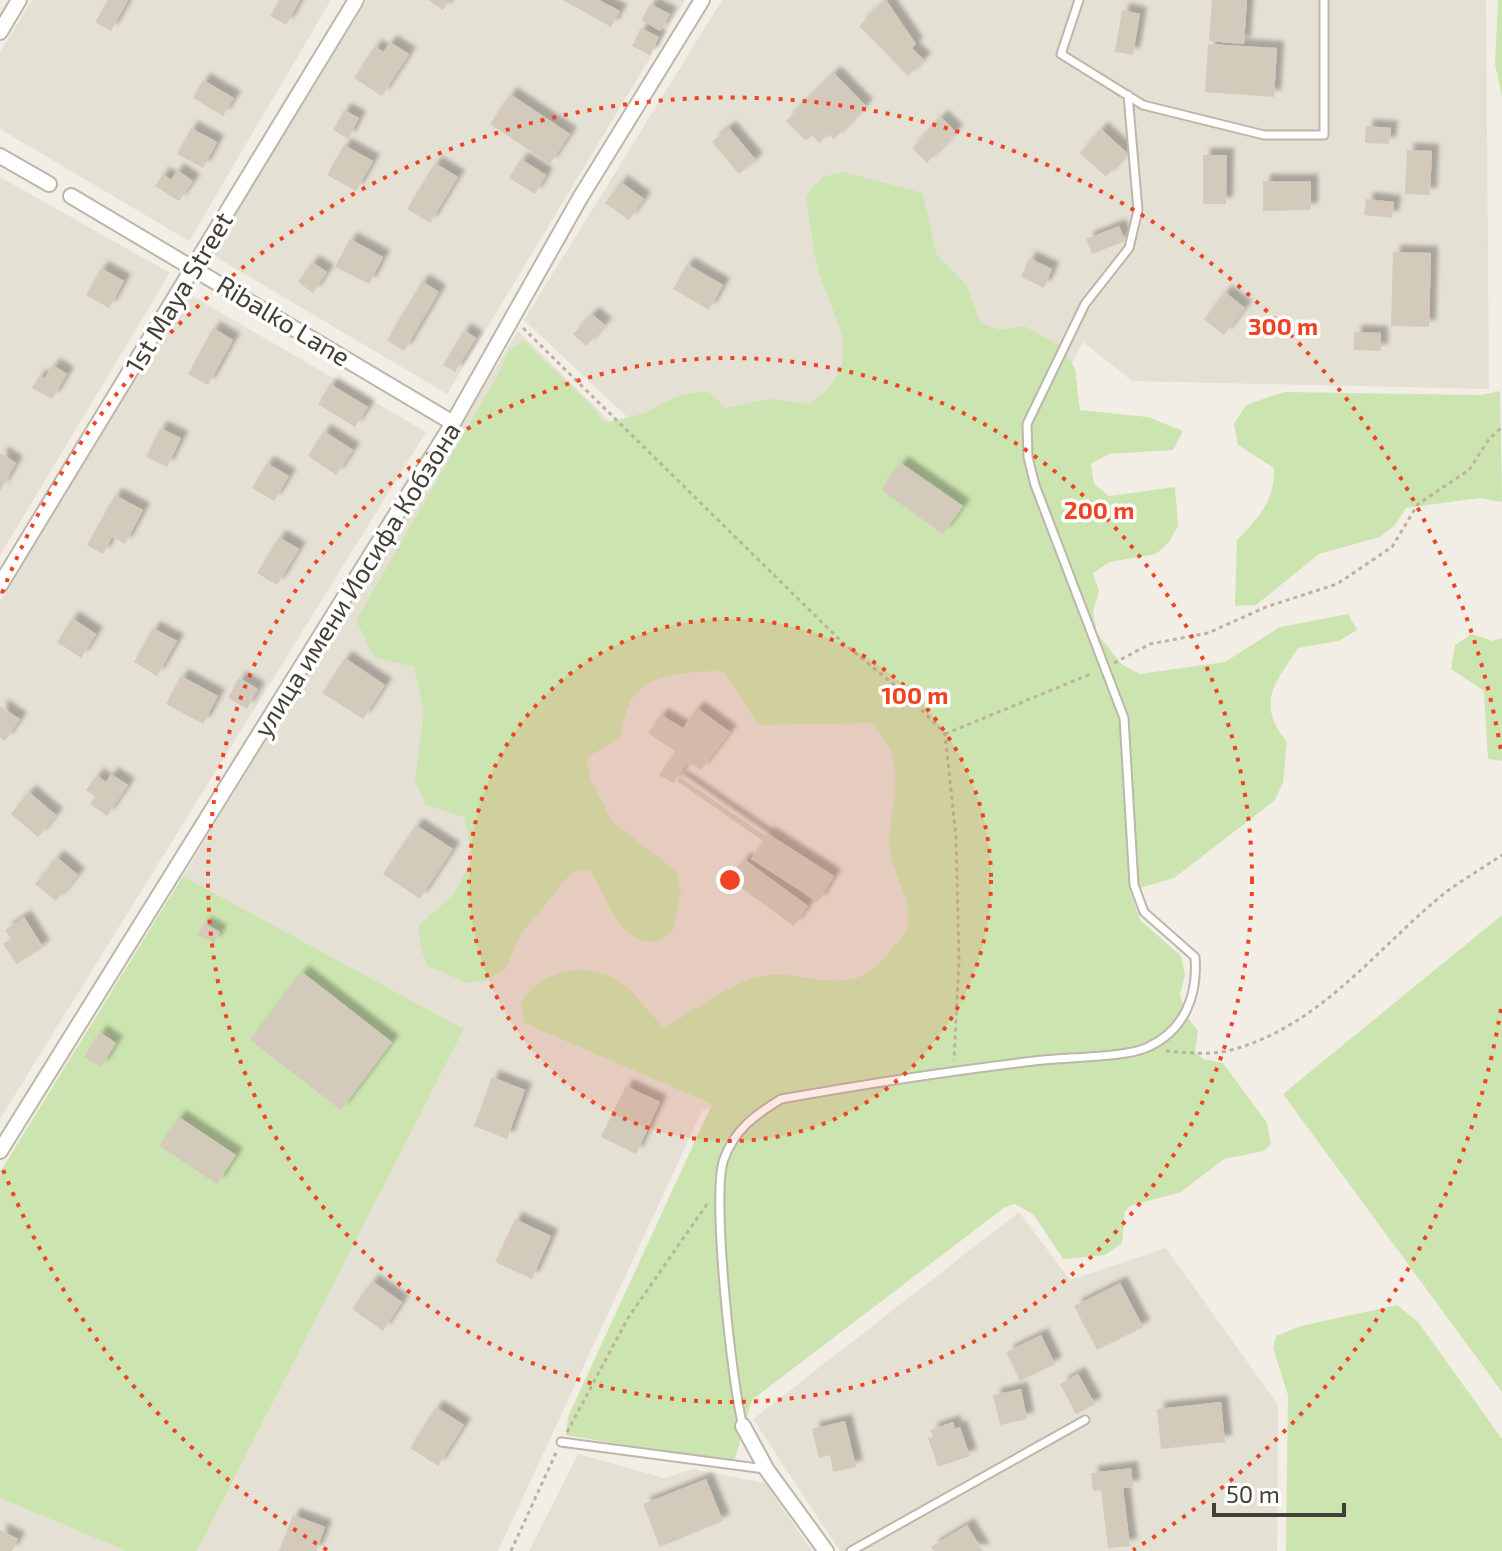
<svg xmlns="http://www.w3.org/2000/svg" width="1502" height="1551" font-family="'Exo 2',sans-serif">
<defs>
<filter id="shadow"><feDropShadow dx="7" dy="-7" stdDeviation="2" flood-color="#0004"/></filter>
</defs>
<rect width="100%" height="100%" fill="#f2eee6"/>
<!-- residential -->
<path fill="#e5e0d4" d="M32 0H331L189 241 0 129V52Z
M367 0H685L447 394 211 254Z
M722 0H1486L1489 389 1132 381 1083 342 910 683 524 320Z
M0 177 170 273 0 555Z
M187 293 426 432 0 1119V602Z
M518 331 933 740 939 1063 772 1084 702 1111 498 1551H197L464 1029 183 876Z
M1019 1212 1070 1280 1166 1248 1278 1405 1277 1551H840L753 1419Z
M578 1454 664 1478 692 1469 765 1483 812 1551H529Z
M0 1498 126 1551H0Z"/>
<!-- green -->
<path fill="#cce4b0" d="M1498 0H1502V97L1495 64Z
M844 172 922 193 937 255 967 286 981 323 1000 330 1024 326 1061 346 1075 368 1080 410 1148 417 1183 431 1173 450 1109 454 1091 464 1094 484 1109 496 1175 487 1178 526 1169 542 1156 554 1110 562 1093 573 1099 591 1093 612 1097 633 1121 664 1140 674 1225 662 1280 627 1348 614 1357 630 1339 641 1298 648C1274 685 1256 703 1287 742L1283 783 1274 801 1174 878 1130 891 1140 920 1181 956 1185 975 1180 995 1186 1015 1198 1031 1195 1052 1203 1059 1223 1063 1267 1123 1271 1144 1264 1151 1224 1159 1181 1192 1130 1206 1125 1212 1122 1243 1105 1255 1063 1259 1034 1215 1015 1204 1005 1207 752 1400 735 1459 715 1461 566 1435 568 1417 712 1104 524 1023 521 1002C541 971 588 959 620 982 636 994 650 1013 664 1028 690 1013 727 986 754 978 807 963 846 1007 888 953 893 946 904 937 907 929 916 899 885 867 889 835 895 792 906 754 870 723L759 725 724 671C695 672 646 671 631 701 625 712 623 727 620 738L586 758 591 780 612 821 677 872 681 892 672 932C667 935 660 940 655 941 622 948 603 891 590 869L571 873 521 934 505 969 488 980 467 983 427 965 420 946 419 925 454 894 473 858 464 817 426 805 415 782 424 712 414 667 374 657 356 620 499 373 507 352 524 341 592 406 605 423C619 419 636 417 649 411 671 399 683 391 709 392L726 408 769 399 809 404C871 361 834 324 818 269 812 246 810 220 806 196L822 177Z
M1500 391 1502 502 1479 498 1406 508 1395 525 1380 537 1319 554 1256 605 1235 606 1237 540C1259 517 1275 501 1274 468L1238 445 1234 424 1246 405 1284 392 1481 395Z
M1472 634 1492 641 1502 638V761L1488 759 1484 691 1451 669 1455 645Z
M183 876 464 1029 197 1551H126L0 1498V1172Z
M1502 915V1392L1283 1094Z
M1397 1305 1418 1322 1502 1439V1551H1286L1288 1395 1273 1348 1276 1336 1301 1326Z"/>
<!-- building -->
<path fill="#d3cabc" filter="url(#shadow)" d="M108 0H128L111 31 95 22Z
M279 0H300L286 25 270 16Z
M428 0H449L443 10Z
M563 0H599L620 11 611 27Z
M886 0 916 44 912 48 924 60 908 76 859 26Z
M1212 0H1247L1244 44 1209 41Z
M650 4 670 14 660 31 642 20Z
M1122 10 1140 14 1133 55 1115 52Z
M641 28 659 37 650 55 632 46Z
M390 42 409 54 382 96 354 78 375 46 383 52Z
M1208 44 1277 48 1274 97 1205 92Z
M834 73 866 106 834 139 828 134 819 143 812 135 806 141 786 121Z
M203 80 234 98 223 116 193 98Z
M510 94 570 134 550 164 490 124Z
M344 110 359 118 348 139 333 130Z
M941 117 956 132 927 163 912 148Z
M1366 126 1391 128 1389 144 1365 143Z
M191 128 217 142 203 168 177 154Z
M729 128 756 160 739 174 712 142Z
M1101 129 1127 153 1106 177 1080 153Z
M344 145 373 161 356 191 327 175Z
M1407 150 1432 151 1430 195 1405 194Z
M1203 155H1227L1226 204H1203Z
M521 159 546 175 535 194 509 178Z
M435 163 458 177 430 223 407 209Z
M177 170 193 181 179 201 155 186 163 174 171 180Z
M1263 181H1311V210L1263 211Z
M621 182 644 199 629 220 605 203Z
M1366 199 1394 202 1392 218 1364 215Z
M1119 226 1125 241 1092 254 1086 239Z
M350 239 383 257 369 284 335 267Z
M1393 252 1431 253 1429 327 1391 326Z
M1029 258 1052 269 1044 288 1021 277Z
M312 262 327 272 313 293 298 282Z
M687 264 723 285 709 310 673 289Z
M101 268 124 281 109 308 86 295Z
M422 281 439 292 404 351 387 340Z
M1225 292 1245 308 1224 335 1204 319Z
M592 314 605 325 586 346 573 334Z
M213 328 233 340 208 385 188 374Z
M464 330 476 338 455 372 443 365Z
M1354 332 1381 333V351L1354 350Z
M53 365 67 374 52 399 32 388 39 376 44 379Z
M330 384 368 407 355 427 318 404Z
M160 428 181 438 167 467 146 457Z
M324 431 353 450 336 475 308 456Z
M0 453 16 463 0 491Z
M267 463 289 476 274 501 252 488Z
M901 463 963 506 943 534 881 490Z
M115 495 143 510 125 544 112 537 103 554 87 545Z
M279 537 299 549 277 585 257 573Z
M72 618 96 634 81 658 57 642Z
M153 628 177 641 157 676 134 662Z
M345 658 385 685 363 719 322 693Z
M181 676 218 696 203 724 166 704Z
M239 678 258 689 247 709 228 698Z
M0 706 20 719 5 741 0 738Z
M697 708 730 732 701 770 688 762 673 783 659 775 675 751 648 733 661 715 683 728Z
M111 774 128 785 107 816 90 804 95 797 86 790 97 775 106 782Z
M680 777 766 836 767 833 834 876 818 902 751 859 763 841 677 781Z
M29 792 56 815 38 837 11 814Z
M416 825 453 849 420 899 383 874Z
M57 857 78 875 56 901 35 884Z
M744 859 808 906 794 926 729 879Z
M24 917 43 947 17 964 3 944 11 939 5 930Z
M204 923 220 932 214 943 198 935Z
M302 972 392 1042 341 1110 250 1040Z
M100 1032 116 1043 101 1067 84 1057Z
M492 1077 525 1090 507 1139 474 1126Z
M626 1086 660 1102 636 1154 601 1137Z
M179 1117 236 1155 217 1184 159 1146Z
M515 1219 551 1236 532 1279 495 1262Z
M372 1281 402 1302 383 1331 352 1309Z
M1120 1283 1143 1327 1097 1350 1074 1306Z
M1041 1335 1055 1364 1020 1381 1006 1352Z
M1078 1374 1095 1404 1076 1414 1060 1384Z
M1021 1389 1027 1419 1000 1425 993 1395Z
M1221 1402 1225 1442 1161 1449 1157 1409Z
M436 1407 464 1425 438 1466 410 1448Z
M845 1421 856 1467 833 1472 830 1455 819 1458 812 1429Z
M953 1422 955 1429 960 1427 970 1456 938 1467 928 1438 933 1437 930 1430Z
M1131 1468 1133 1487 1123 1488 1130 1546 1108 1548 1101 1490 1093 1491 1091 1473Z
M706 1479 723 1521 660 1547 643 1504Z
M293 1515 325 1527 316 1551H279Z
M967 1525 983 1551H934L931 1547Z
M0 1530 18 1539 12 1551H0Z"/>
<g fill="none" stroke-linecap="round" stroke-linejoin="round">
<defs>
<path id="service" d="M1079 0 1061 54 1143 105 1264 135H1324V0
M743 1426C732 1387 711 1192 724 1159 735 1129 755 1115 781 1099 865 1084 949 1071 1034 1061 1061 1057 1127 1058 1148 1047 1185 1030 1198 995 1195 957L1144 912 1134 885 1124 718 1035 485 1028 457 1027 424 1085 304 1129 248 1138 210 1128 95
M561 1442 765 1469
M851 1551 1085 1420"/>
<path id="minor" d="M0 32 19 0
M0 156 49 184
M71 196 453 423
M0 585 356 0
M0 1151 453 423 580 198 702 0
M743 1426 767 1470 826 1551"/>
</defs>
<!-- service casing -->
<use href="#service" stroke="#bdb6a9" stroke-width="11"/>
<!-- minor casing -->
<use href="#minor" stroke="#bdb6a9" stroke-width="18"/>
<!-- path -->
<path stroke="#beb29b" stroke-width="3" stroke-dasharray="4 4" stroke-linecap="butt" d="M523 328 843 643 909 697 945 734 956 837 959 961 954 1060
M1114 663 1150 644 1208 633 1266 607 1337 584 1392 547 1418 504 1469 470 1489 439 1502 427
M945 734 1093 673
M1166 1051C1190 1053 1215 1056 1238 1048 1324 1022 1379 946 1446 892 1464 879 1484 867 1502 855
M567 1432 628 1318 707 1204
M511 1551 556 1453"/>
<!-- service -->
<use href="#service" stroke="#fff" stroke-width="7"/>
<!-- minor -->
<use href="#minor" stroke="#fff" stroke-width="14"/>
</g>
<!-- distance rings -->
<circle cx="730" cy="880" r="261" fill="#ee4421" fill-opacity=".12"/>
<g fill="none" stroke="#ee4421" stroke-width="4" stroke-dasharray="4 8">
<circle cx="730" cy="880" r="261"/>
<circle cx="730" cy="880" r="522"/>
<path d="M1501 1009A782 782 0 0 1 1133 1550M327 1550A782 782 0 0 1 2 1167M2 593A782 782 0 0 1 1501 751"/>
</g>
<g text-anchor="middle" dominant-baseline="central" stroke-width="7" stroke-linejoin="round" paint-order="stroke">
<!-- street labels -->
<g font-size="26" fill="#443f35" stroke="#fff">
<text transform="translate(178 292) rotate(-59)">1st Maya Street</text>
<text transform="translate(284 320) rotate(31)">Ribalko Lane</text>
<text transform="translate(356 579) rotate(-58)">улица имени Иосифа Кобзона</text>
</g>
</g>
<circle cx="730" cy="880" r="12" fill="#ee4421" stroke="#fff" stroke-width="4"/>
<g font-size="24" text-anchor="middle" font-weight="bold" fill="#ee4421" stroke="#fff" stroke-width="7" stroke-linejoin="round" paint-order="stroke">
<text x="1283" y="335">300 m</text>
<text x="1099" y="519">200 m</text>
<text x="915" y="704">100 m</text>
</g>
<!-- scale -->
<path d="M1214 1503v12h130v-12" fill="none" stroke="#443f35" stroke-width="4"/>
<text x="1226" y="1503" font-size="24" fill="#443f35" stroke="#ffffff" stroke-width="6" paint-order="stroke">50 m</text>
</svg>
